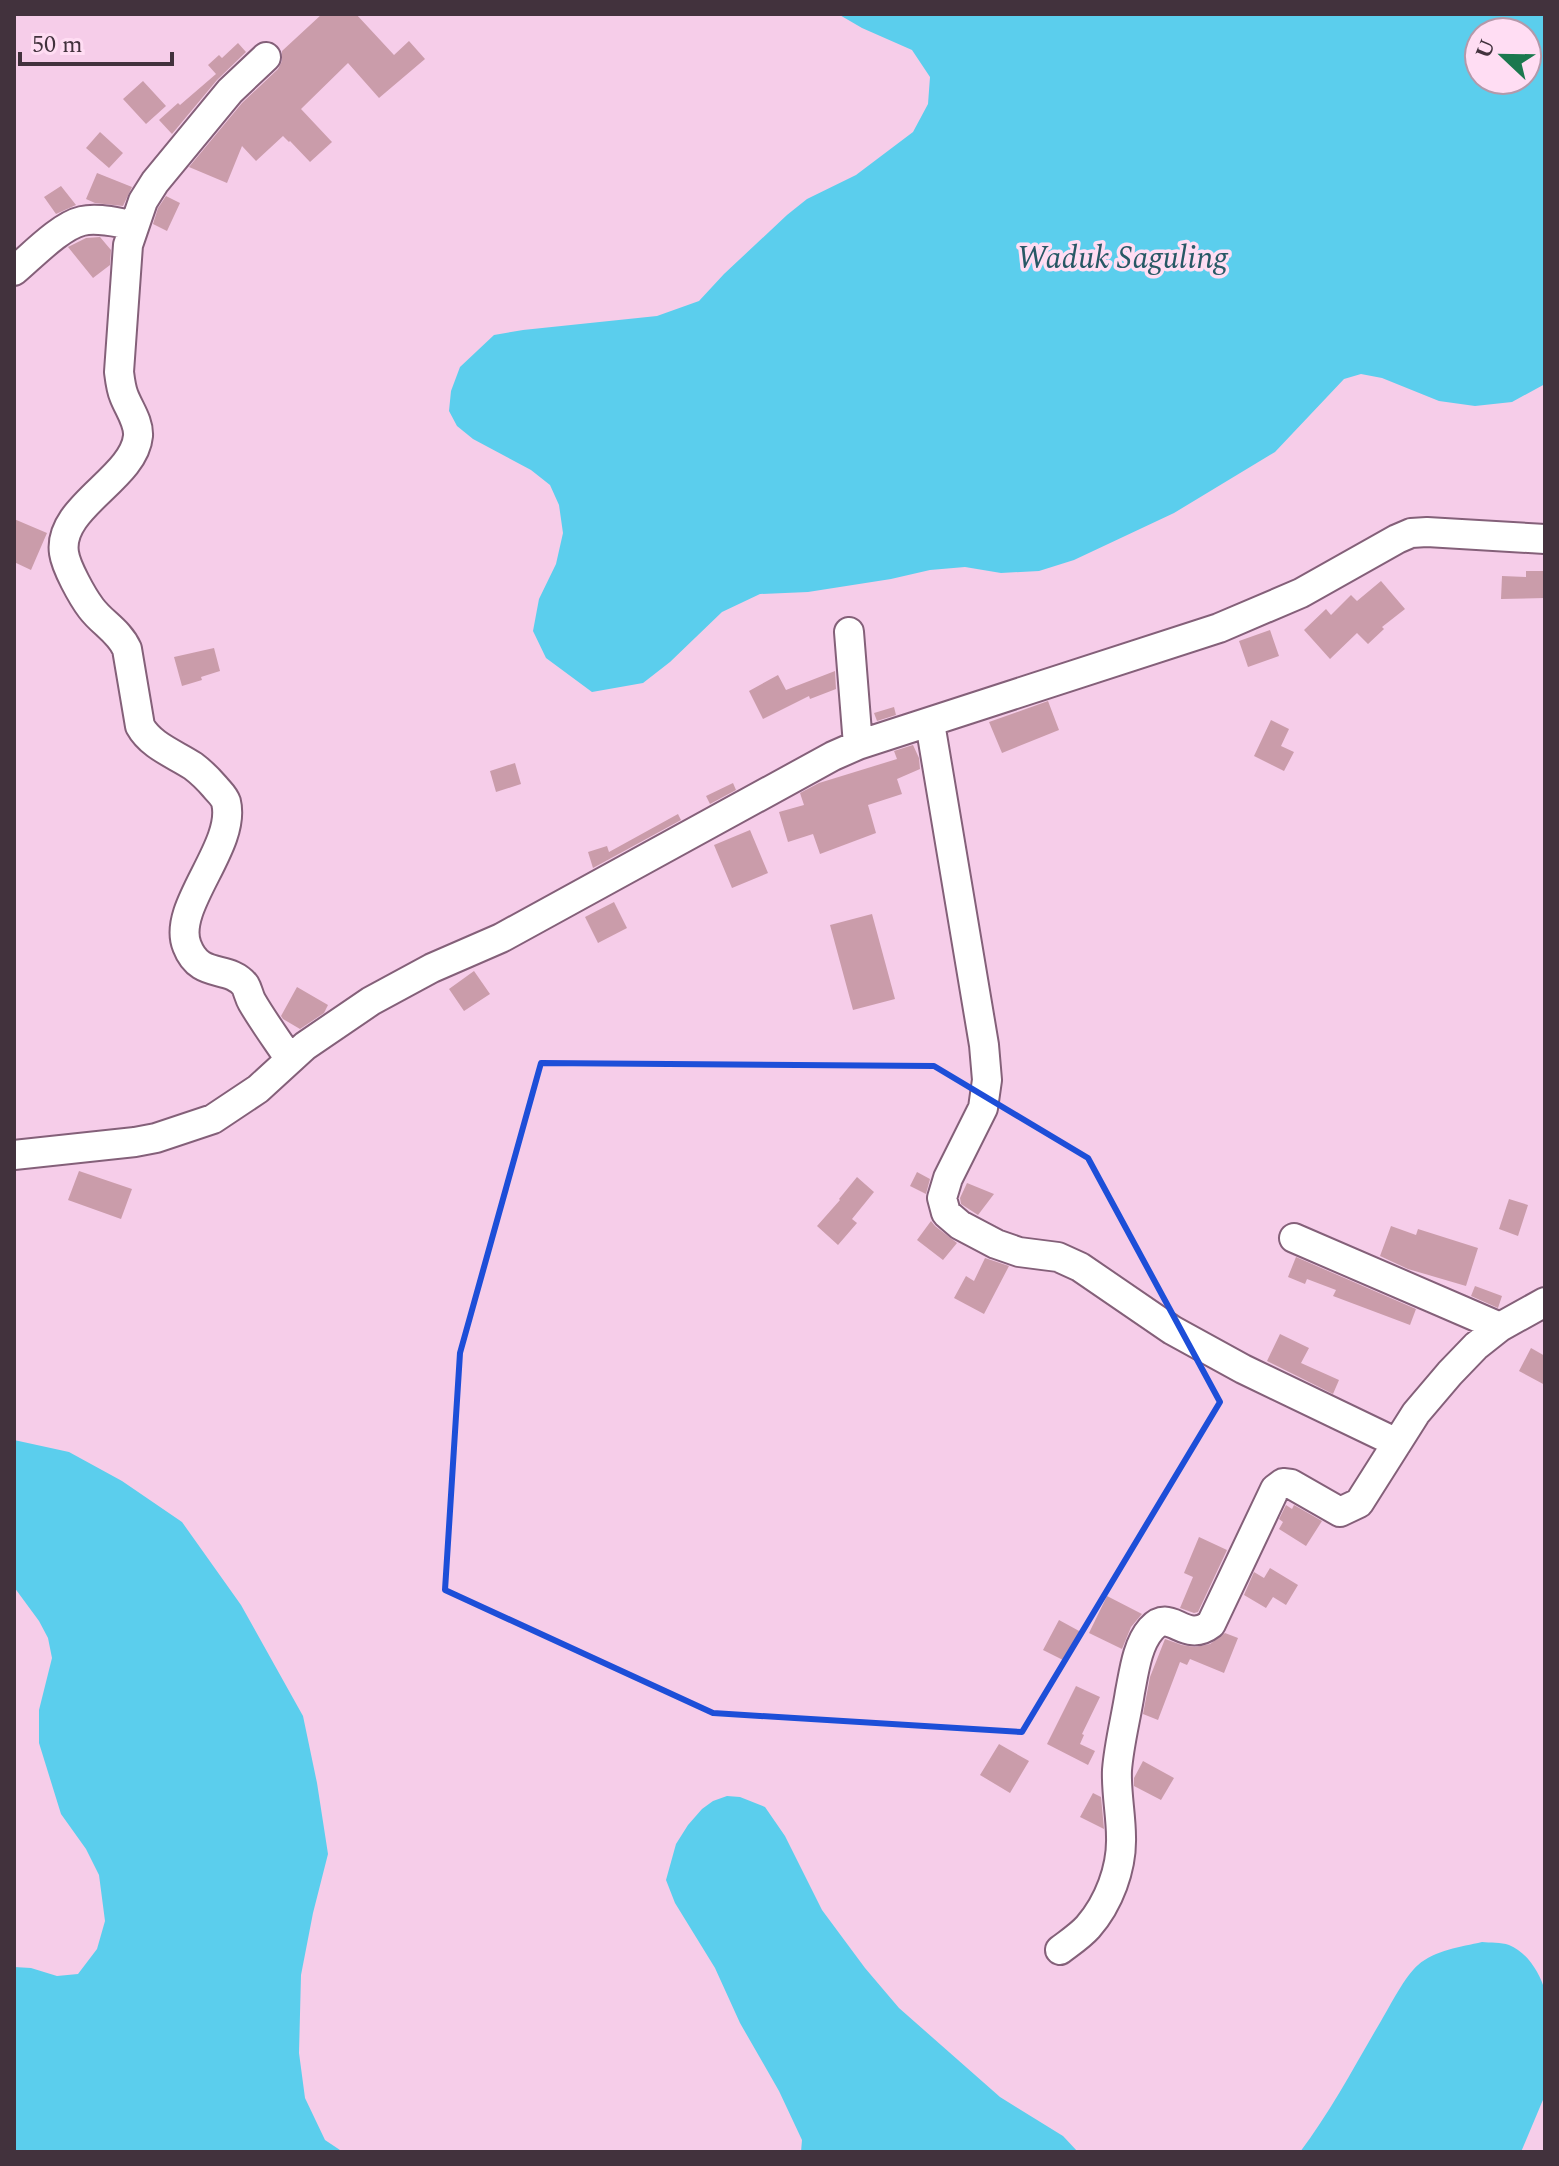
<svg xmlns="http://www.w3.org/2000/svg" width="1559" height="2166" font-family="Spectral,serif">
<rect width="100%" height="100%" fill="#f6cde9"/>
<!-- water -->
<path fill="#5bceed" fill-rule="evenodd" d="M838 14H1545V384L1512 402 1475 406 1439 401 1382 378 1361 374 1344 379 1275 452 1174 513 1074 560 1039 571 1001 573 965 567 930 570 891 579 808 592 760 594 722 612 670 662 643 683 592 692 546 658 533 631 539 599 556 564 563 533 559 505 550 485 531 470 473 439 457 426 449 411 451 391 460 367 494 335 523 330 657 316 699 301 724 274 787 215 807 199 856 175 913 132 928 104 930 77 912 50 862 28ZM1479 32H1527V80H1479Z
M14 1440 69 1452 122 1481 182 1522 241 1605 303 1716 317 1783 328 1854 313 1913 301 1975 299 2053 305 2098 325 2140 343 2152H14V1967L31 1968 57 1976 78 1974 97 1949 105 1921 99 1875 86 1849 61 1814 39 1743V1710L52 1658 48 1638 39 1621 14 1587Z
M727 1796 740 1797 765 1807 785 1836 822 1910 865 1968 899 2008 1000 2097 1063 2136 1078 2152H801L802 2140 779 2091 740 2023 715 1968 675 1903 666 1880 676 1844 688 1825 702 1809 713 1801Z
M1482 1942C1490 1943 1501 1942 1509 1945 1527 1952 1540 1973 1545 1991V2095L1521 2152H1300C1331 2111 1355 2065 1381 2021 1390 2006 1405 1976 1418 1965 1435 1950 1461 1947 1482 1942Z"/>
<!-- building -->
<path fill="#ca9caa" d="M322 14H356L394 55 409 41 425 59 379 98 348 63 301 109 332 142 310 162 290 141 289 142 283 136 256 161 242 146 227 183 189 167 242 103 278 69 282 61V51Z
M238 43 246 52 217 80 172 134 159 120 178 103 180 105 216 74 208 65 219 55 222 58Z
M143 81 166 106 146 124 123 99Z
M100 132 123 153 109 168 86 148Z
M97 173 132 187 123 206 95 203 86 199Z
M61 186 76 205 56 214 44 197Z
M166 196 180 203 167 231 153 224 158 208Z
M100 237 111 250 110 265 93 278 68 247 86 238Z
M14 519 47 533 31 570 14 562Z
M1526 571H1545V598L1501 599 1502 576 1526 577Z
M1381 581 1405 609 1382 627 1384 629 1368 644 1357 633 1330 659 1304 630 1326 609 1331 615 1351 595 1357 601Z
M1270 630 1279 656 1248 667 1239 641Z
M214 648 220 671 201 677 202 680 182 686 174 657Z
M835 671 836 689 810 699 809 696 763 719 749 691 778 675 786 690Z
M1048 701 1059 730 1002 753 989 722Z
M894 707 896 715 877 721 874 713Z
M1271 720 1289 729 1281 746 1294 752 1284 771 1254 756Z
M913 745 919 758 920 769 897 779 902 794 868 805 876 833 820 854 813 834 788 842 779 812 804 805 800 793 819 783 897 759 894 751Z
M515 763 521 784 496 792 490 771Z
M733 783 736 790 710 804 706 796Z
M678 814 681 820 593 868 588 852 607 846 609 852Z
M750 830 768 873 732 888 714 845Z
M614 902 627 928 598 943 585 917Z
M872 914 895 999 853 1010 830 925Z
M474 971 490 994 464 1011 449 989Z
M297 987 328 1005 324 1013 300 1029 283 1019 281 1016Z
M79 1171 132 1189 121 1219 68 1200Z
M917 1172 930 1179 926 1194 910 1186Z
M857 1177 874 1192 852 1219 857 1223 838 1245 817 1226 840 1200 839 1199Z
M967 1183 994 1194 978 1215 961 1204 960 1198Z
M1509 1199 1528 1205 1518 1236 1499 1229Z
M931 1221 935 1226 957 1243 943 1260 917 1240Z
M1391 1226 1416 1235 1418 1229 1478 1248 1466 1286 1408 1269 1380 1256Z
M1296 1257 1416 1309 1410 1325 1333 1296 1336 1290 1307 1279 1305 1284 1288 1277Z
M985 1258 1009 1266 984 1314 954 1298 966 1276 974 1281Z
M1475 1286 1502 1296 1498 1308 1471 1296Z
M1280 1334 1309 1348 1301 1363 1339 1380 1333 1394 1267 1361Z
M1531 1348 1545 1356V1385L1519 1371Z
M1286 1505 1292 1509 1294 1505 1322 1521 1306 1546 1279 1529 1283 1522 1279 1519Z
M1199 1537 1227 1550 1198 1612 1194 1613 1180 1608 1193 1577 1184 1573Z
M1270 1568 1298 1585 1286 1605 1273 1597 1266 1608 1244 1595 1254 1572 1264 1578Z
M1107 1596 1142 1614 1131 1627 1122 1649 1089 1633Z
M1059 1620 1081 1632 1065 1661 1043 1650Z
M1225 1633 1238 1638 1224 1673 1190 1659 1187 1665 1180 1662 1158 1720 1143 1714 1150 1677 1165 1639 1182 1645 1195 1647 1210 1644Z
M1076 1686 1100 1697 1082 1734 1084 1735 1080 1744 1095 1751 1088 1765 1047 1744Z
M999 1744 1029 1761 1010 1793 980 1775Z
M1143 1761 1174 1778 1161 1800 1134 1786V1778Z
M1093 1793 1101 1797 1104 1829 1080 1817Z"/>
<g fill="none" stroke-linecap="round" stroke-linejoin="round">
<defs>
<path id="minor" d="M266 57 230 91 155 182 143 201 128 245 119 372C120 380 121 389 124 396 129 409 139 422 138 436 134 479 57 507 64 553 66 567 82 596 91 608 102 623 119 631 127 649L140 726C151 746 175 754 193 766 201 772 209 780 215 787 219 792 224 796 226 802 237 846 171 907 187 946 200 980 228 964 245 985 248 990 249 997 252 1002 263 1021 277 1040 289 1058
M14 271C31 257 60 226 82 221 98 217 118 223 133 225
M849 632 858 745
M930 723 984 1045 987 1080 983 1108 948 1178 942 1198 946 1213 960 1225 996 1244 1019 1252 1058 1257 1080 1267 1172 1330 1243 1369 1397 1443
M14 1155 135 1142 156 1138 213 1119 258 1089 305 1046 371 1001 432 968 501 938 833 756 858 745 1219 628 1301 593 1397 539 1411 533 1427 532 1545 539
M1294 1238 1500 1327
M1060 1950C1069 1943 1080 1936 1088 1927 1109 1903 1122 1868 1121 1837 1121 1815 1116 1792 1117 1770 1119 1744 1126 1718 1130 1692 1134 1672 1137 1645 1151 1629 1171 1606 1184 1645 1211 1624L1275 1489 1283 1483 1291 1484 1340 1512 1359 1503 1416 1413 1450 1373 1476 1346 1500 1327 1545 1302"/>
</defs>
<!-- minor casing -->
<use href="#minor" stroke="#846079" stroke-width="32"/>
<!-- minor -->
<use href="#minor" stroke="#fff" stroke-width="28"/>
</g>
<!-- marked area -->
<path fill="none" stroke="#1d4ed8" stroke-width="6" stroke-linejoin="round" d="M541 1063 934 1066 1088 1158 1220 1402 1022 1732 713 1713 445 1590 460 1353Z"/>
<g text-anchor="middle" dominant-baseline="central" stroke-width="7" stroke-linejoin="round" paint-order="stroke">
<!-- water labels -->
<g font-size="32" font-style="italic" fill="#275865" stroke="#ffddf3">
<text x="1122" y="258">Waduk Saguling</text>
</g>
</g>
<!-- border -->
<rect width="1559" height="2166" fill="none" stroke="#42323d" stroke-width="32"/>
<!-- north arrow -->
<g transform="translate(1503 56) rotate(292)"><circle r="38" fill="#ffddf3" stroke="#b399aa" stroke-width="2"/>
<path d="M0-6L14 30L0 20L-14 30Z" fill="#1b784e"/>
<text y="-12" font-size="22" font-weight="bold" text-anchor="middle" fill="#42323d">U</text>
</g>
<!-- scale -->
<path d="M20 52v12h152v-12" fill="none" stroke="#42323d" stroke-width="4"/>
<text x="32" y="52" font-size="24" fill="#42323d" stroke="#ffddf3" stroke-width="6" paint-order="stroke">50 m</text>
</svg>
